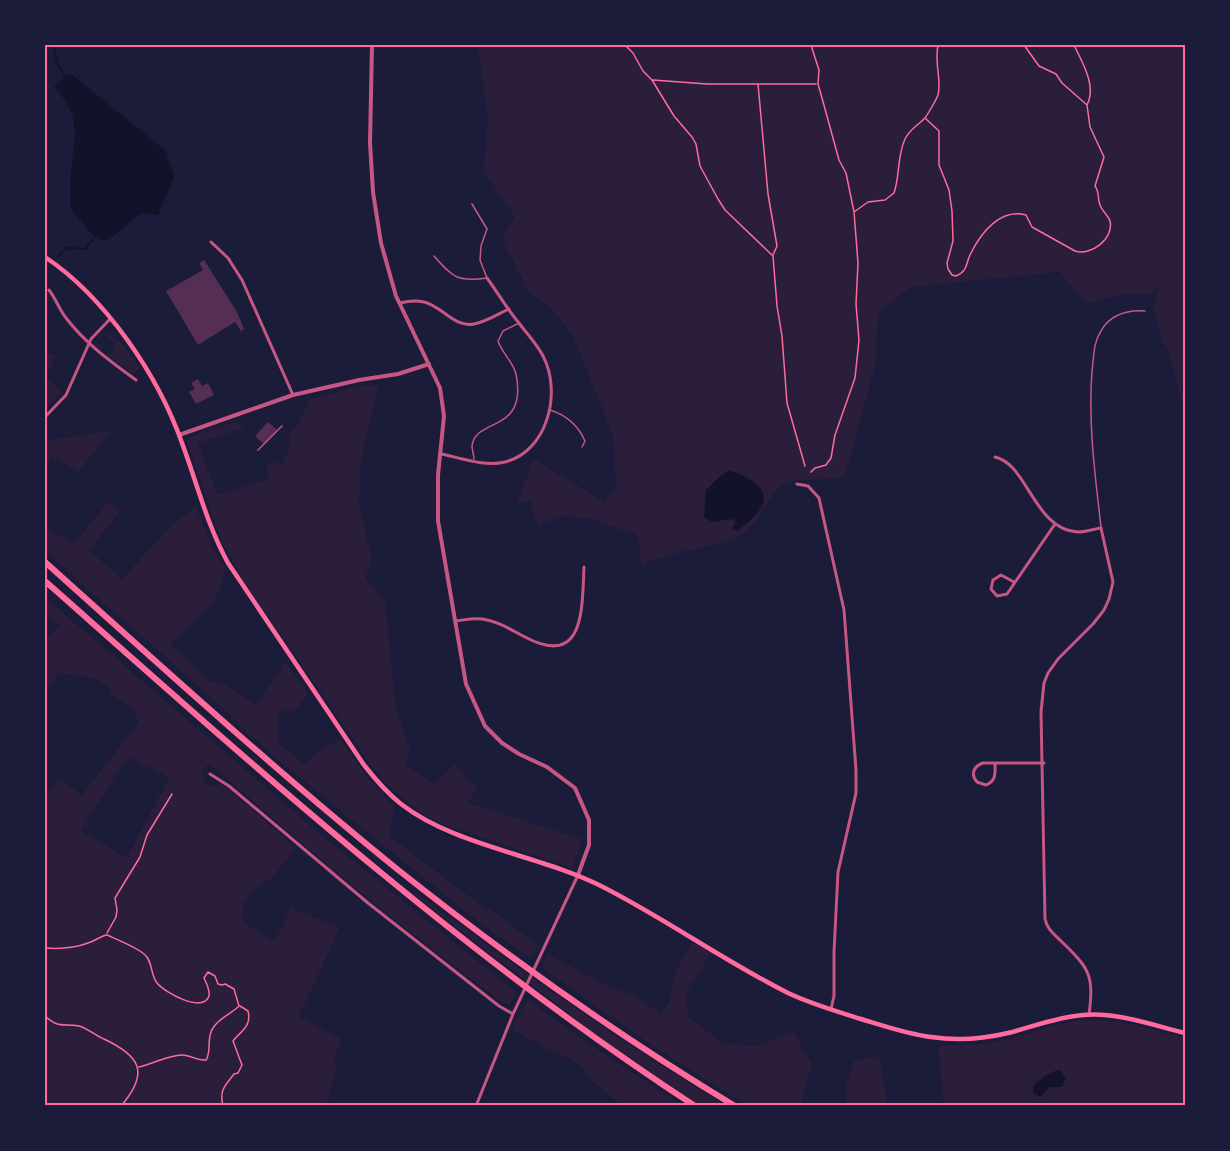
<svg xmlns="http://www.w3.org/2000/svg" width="1230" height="1151" font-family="Signika,sans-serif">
<rect width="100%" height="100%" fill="#1b1b3a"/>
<!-- green -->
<path fill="#2a1e3b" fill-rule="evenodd" d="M478 45H1185V414L1169 351 1162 340 1155 316 1154 305 1159 284 1150 294H1126L1085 303 1060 272 911 287 878 312 875 367 845 476C827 481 804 478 790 482 768 489 763 521 744 533 712 550 674 549 642 565L637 535 591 519 564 516 538 525 530 501 517 503 534 459 604 502 616 488 613 435 573 336 551 308 529 292 502 239 515 217 484 171 488 118Z
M108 333 121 342 140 368 133 374 107 355 108 353 112 354 115 352 113 349 116 345 105 334 97 341 103 348 102 350 94 345 101 334Z
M45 351 56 356 46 377 62 392 45 409Z
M379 384 361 460 359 502 372 561 365 578 385 601 396 709 410 749 405 764 435 784 454 764 477 788 468 803 582 839 579 852 572 868 442 824C411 809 388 789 368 761L242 578 221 541 189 447 187 441 191 437 235 422 243 426V428L198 443 217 494 269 480C268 473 263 464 272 461L282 466 290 447V432L297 426 310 399 356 387Z
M111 431 79 471 52 457 45 465V439L47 440Z
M108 502 121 510 89 550 122 579 171 526 196 507 212 547 226 570 214 603 171 644 208 680 226 685 256 705 285 661 308 693 295 712 285 710 277 715 280 745 305 764 316 752 341 740 367 777 394 806 389 836 486 909 488 907 538 945 531 959 471 916 266 750 215 701 45 551V527L74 544Z
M45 597 321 835 516 992 510 1005 500 1001 391 917 292 835 210 764 205 767 201 775 205 784 210 786 222 784 226 787 296 848 271 879 256 888 244 901 242 916 247 925 274 942 291 908 340 927 299 1017 342 1039 333 1061 338 1064 326 1106H45V796L59 780 82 795 139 722 133 709 111 695V689L94 678 59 673 45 693V639L60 626 45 613ZM127 757 169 777 127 858 81 831Z
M415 892 509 961 617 1037 726 1106H702L640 1066 578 1021 413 894Z
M692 942 711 953 686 992 688 1017 723 1043 756 1046 793 1031 812 1064 802 1100 806 1106H748L650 1044 542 968 547 954 607 985 638 998 661 1014 670 1000 675 972Z
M527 999 579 1037 683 1106H623L591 1080 583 1068 571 1059 547 1049 516 1032 513 1027Z
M1097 1020 1122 1022 1185 1038V1106H944L938 1046 976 1045 1010 1039 1051 1026 1075 1021Z
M879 1056 888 1106H846V1086L854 1061Z"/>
<!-- water -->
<path fill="#12122b" d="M70 73 166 151 174 177 158 215 141 213 110 239 103 241 90 232 70 208V180L75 134 73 115 65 100 54 87Z
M729 470C774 486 774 504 737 531L732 528 736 522 732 519 712 522 704 517 706 490 719 477Z
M1060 1070 1066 1079 1061 1087H1050L1040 1097 1033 1093V1086C1040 1079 1050 1071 1060 1070Z"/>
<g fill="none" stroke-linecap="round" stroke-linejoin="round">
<!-- stream -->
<path stroke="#12122b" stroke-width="2" d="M54 45 57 63 66 78
M58 256 67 248 86 249 96 234"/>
</g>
<!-- building -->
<path fill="#542f53" d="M204 260 237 312 244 329 241 331 235 322 198 345 166 291 203 270 199 263Z
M198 379 202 386 208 383 214 395 196 404 189 392 195 389 191 383Z
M268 422 277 430 264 444 255 436Z"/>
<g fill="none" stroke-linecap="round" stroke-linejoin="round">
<!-- path -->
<path stroke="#ff6b9d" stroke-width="1.5" d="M625 45 633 53 643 71 652 80 674 116 692 137 696 144 700 166 718 199 725 210 773 256 777 306 782 336 787 403 805 466
M811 45 819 70 818 84 822 98 839 160 846 173 854 212 858 263 856 304 859 340 855 378 835 435 831 458 826 465 815 468 811 472
M1074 45C1082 62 1097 86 1087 105
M653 80 707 84H816
M758 84 768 194 777 246 773 255
M925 118 939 131V165L949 190 952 211 953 241 947 263 948 269 952 275 956 276C969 270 965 264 971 253 981 233 1000 208 1026 215L1032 227 1075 251C1091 256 1114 239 1110 221 1108 215 1102 211 1100 205 1097 198 1100 193 1095 186L1104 157 1090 127 1087 105 1062 83 1056 74 1039 66 1024 45
M854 212 868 202 885 200 894 193C900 176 897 156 905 139 910 129 917 126 924 119 927 116 936 100 938 95 942 79 934 65 938 45
M107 933 116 917 117 910 115 898 140 857 147 835 172 794
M107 935C116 939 136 947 144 954 153 961 150 974 157 983 164 992 203 1014 209 996 210 990 207 984 204 978L208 972 215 976 218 984 222 985 225 984 234 989 239 1006
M45 948C59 949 75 948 88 943 95 941 99 937 106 935
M45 1016C59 1029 63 1023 79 1026 87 1028 96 1036 104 1039 140 1056 150 1072 121 1106
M139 1067C153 1064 168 1055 182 1055 191 1055 197 1061 206 1060 212 1051 206 1037 213 1028 219 1018 231 1014 239 1006
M223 1106C219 1090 225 1086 234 1074L238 1073 242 1065 233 1041C241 1031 252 1026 248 1011L240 1006"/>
<!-- service -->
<path stroke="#c65784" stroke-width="1.5" d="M434 256C453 278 458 282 487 278L480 260 481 246 487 229 472 204
M550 410C566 415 578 425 585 441L582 447
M258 450 282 426
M474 459C474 455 472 450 472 446 475 417 528 434 516 374 513 362 502 353 498 341L503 331 519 323
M1101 527C1095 474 1088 424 1092 371 1094 357 1093 343 1101 331 1110 315 1127 310 1145 311"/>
<!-- minor -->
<path stroke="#c65784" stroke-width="3" d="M211 242 228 258 242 280 293 395
M49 290C56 299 59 309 66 318 86 344 110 361 136 380
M400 303C408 301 416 300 424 302 442 306 454 328 474 324 486 322 498 314 509 309
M45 417 66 395 91 339 110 319
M441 454C461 458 485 467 505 462 548 451 562 392 543 356 537 344 527 334 519 323 507 309 498 293 487 278
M995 457C1028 464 1034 530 1078 532 1085 532 1094 529 1101 528L1113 582 1109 599 1104 610 1093 624 1058 659 1048 673 1044 683 1041 712 1045 919C1047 929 1054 934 1061 941 1090 969 1094 975 1089 1015
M797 484 808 486 819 498 844 610 856 770V793L838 872 834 952V996L831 1009
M1014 582 1001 575 993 580 991 589 997 596 1007 594 1055 524
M455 621C464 620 473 618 482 619 498 621 511 630 525 637 585 669 582 608 584 567
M995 763C995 773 997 780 986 785L977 782C970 774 974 766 983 763H1044
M210 774 229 786 368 903 499 1006 513 1014
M476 1106 513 1014 578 875"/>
<!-- tertiary -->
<path stroke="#c65784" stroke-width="4" d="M372 45 370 143 373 192 381 243 396 296 440 388 444 416 438 475V521L466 684 485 726 502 743 519 754 547 767 575 788 589 820V845L578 875
M179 435 293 395 359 380 398 374 429 364"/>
<!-- secondary -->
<path stroke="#ff6b9d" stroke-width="4.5" d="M45 257C105 297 158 375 182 443 197 483 207 525 228 563L364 765C375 779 387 793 401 804 455 846 540 855 603 887 666 919 724 961 788 993 811 1004 836 1011 861 1019 884 1026 907 1034 931 1037 957 1041 983 1039 1008 1033 1032 1027 1057 1017 1083 1015 1118 1012 1152 1025 1185 1033"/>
<!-- motorway -->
<path stroke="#ff6b9d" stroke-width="6" d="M45 562C161 666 276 771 397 869 505 955 617 1035 735 1106
M45 581C254 766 460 953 695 1106"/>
</g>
<!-- border -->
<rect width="1230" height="1151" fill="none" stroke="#1b1b3a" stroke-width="93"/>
<rect x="46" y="46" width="1138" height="1058" fill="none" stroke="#ff6b9d" stroke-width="2"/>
</svg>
